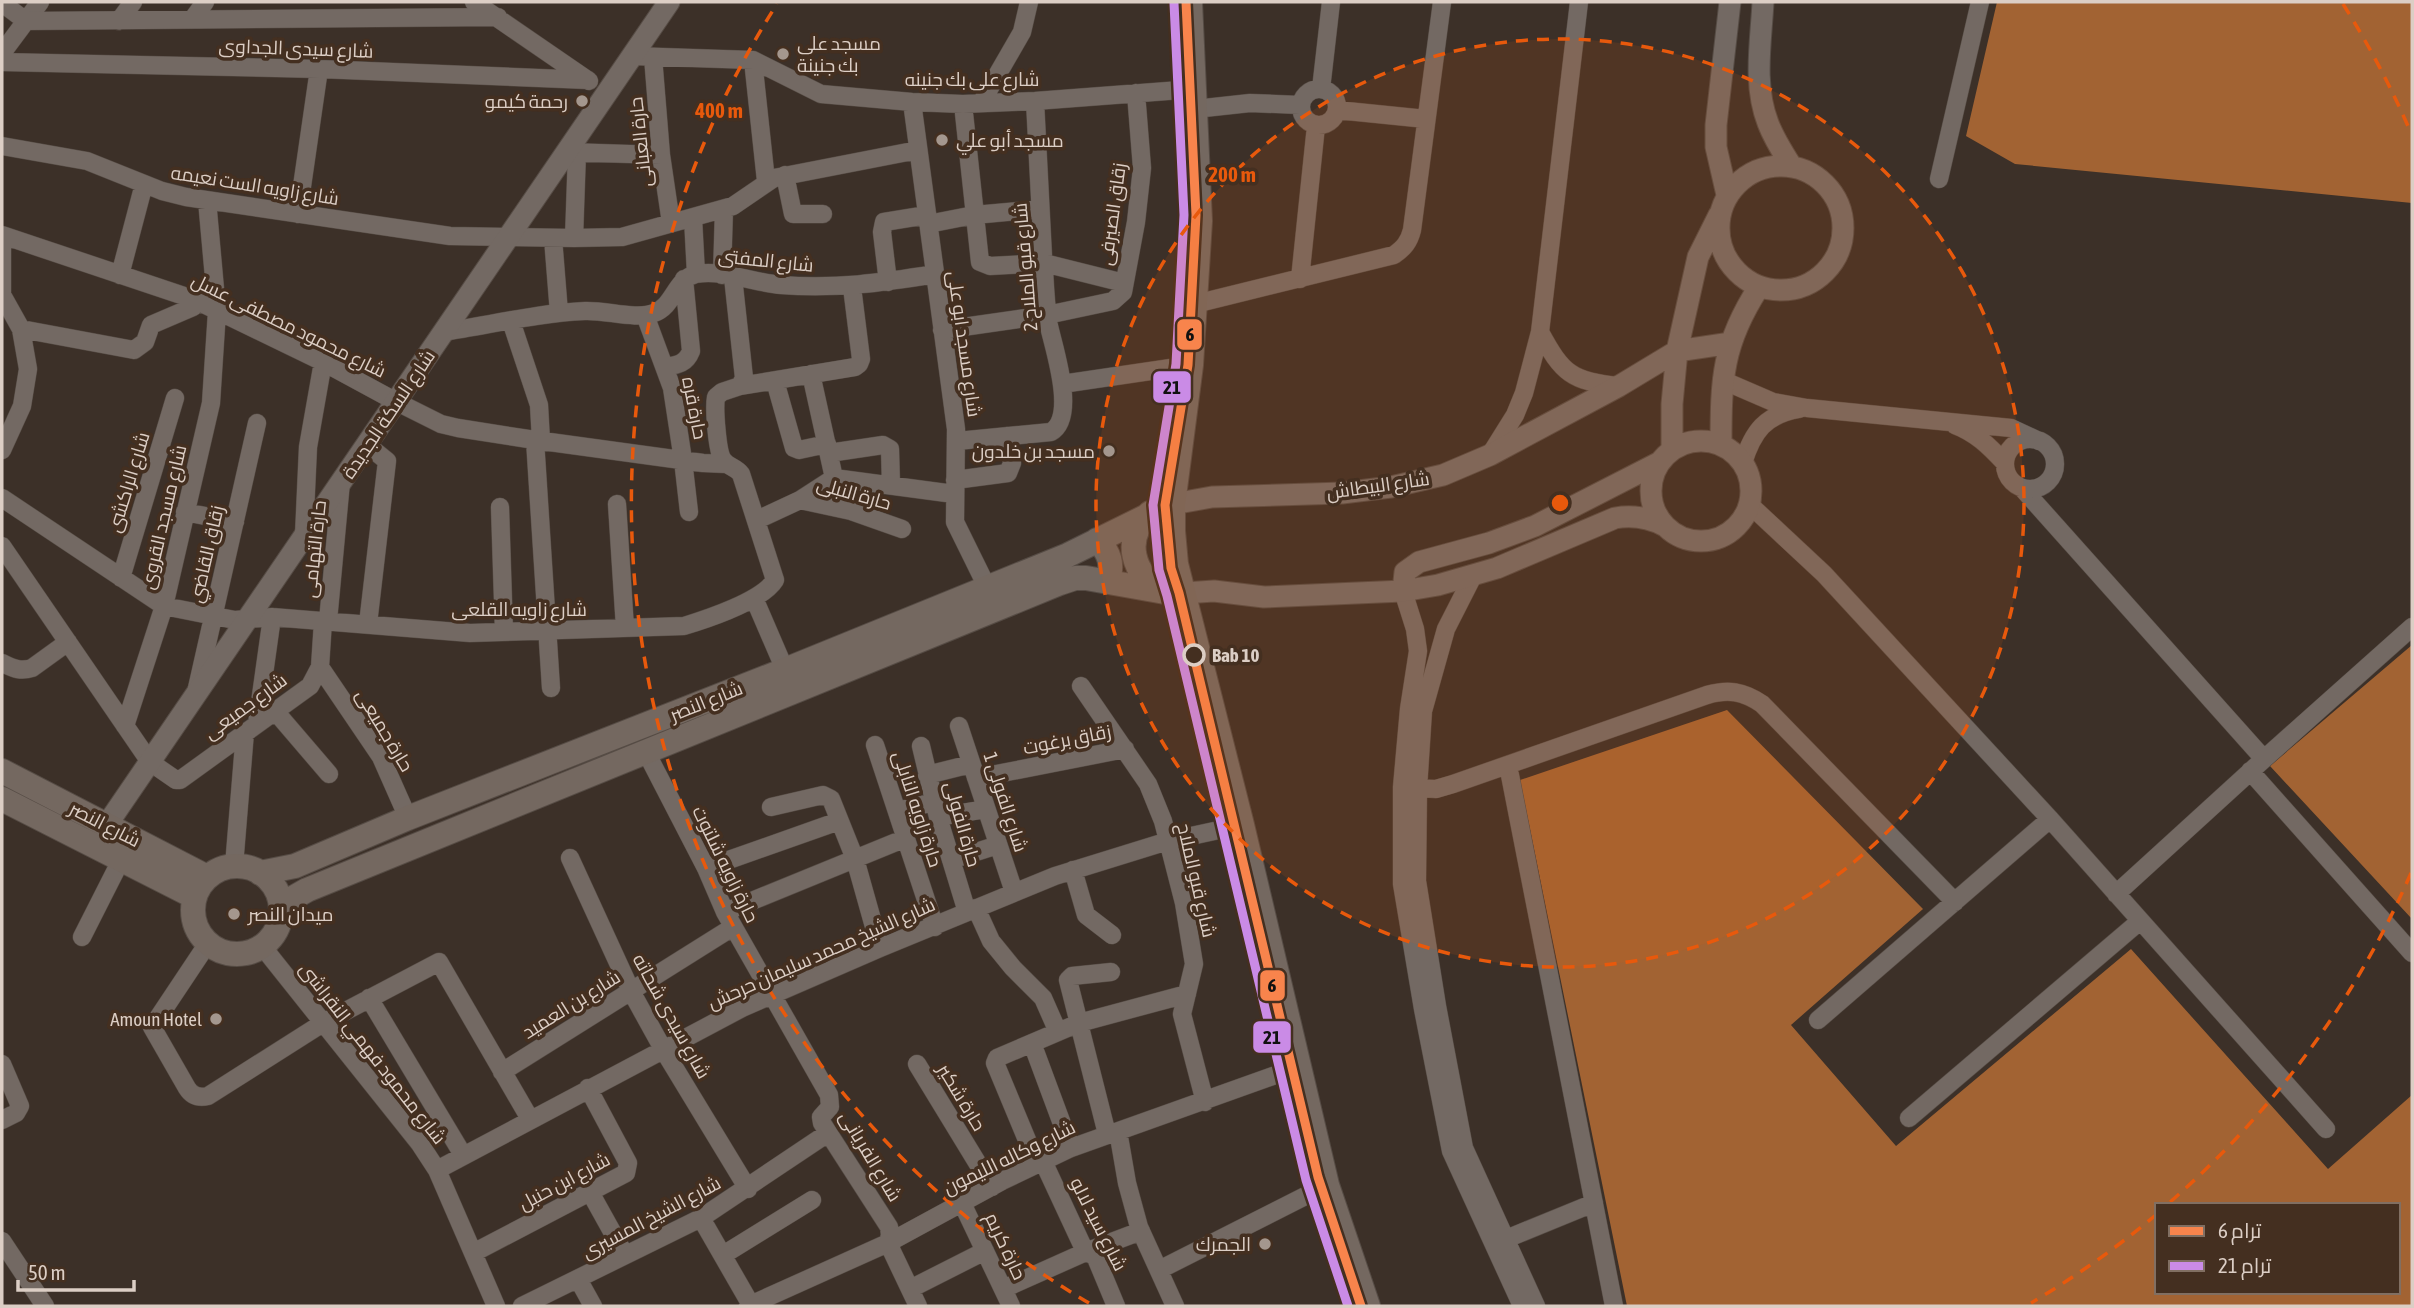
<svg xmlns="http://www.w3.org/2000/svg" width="2414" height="1308" font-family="'Asap Condensed',Cairo,sans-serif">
<rect width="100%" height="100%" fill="#3c3028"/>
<!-- water -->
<path fill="#a26333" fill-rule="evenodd" d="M1997 2H2412V203L2015 164 1966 136Z
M2412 645V919L2270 766Z
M1727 710 1923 909 1791 1025 1896 1146 2131 949 2328 1169 2412 1095V1306H1627L1520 780ZM2157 1205H2398V1292H2157Z"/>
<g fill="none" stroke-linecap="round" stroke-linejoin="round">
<defs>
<path id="minor" d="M474 2 589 81
M2 3 26 21 498 17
M192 20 205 2
M119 21 133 2
M2 53 40 2
M632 56 753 60 821 94 912 102 963 104 1035 101 1194 89
M653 57 661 155 671 223
M753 60 766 181
M2 62 319 69 588 80
M1301 107a18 18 0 1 1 36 0a18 18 0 1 1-36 0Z
M1321 89 1331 2
M912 102 956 429 955 522 987 587
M981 103 1022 32 1029 2
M963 104 980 262 990 266 1044 263 1124 283
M1195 109 1250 103 1300 105
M1337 110 1426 119
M2 146 87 161 162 191 186 197 450 236 574 238 622 237 733 206 774 178 918 150
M567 152 661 155
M785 175 793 214H823
M1939 179 1980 2
M298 214 319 69
M693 218 696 274
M928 224 974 215 1040 209
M2 235 193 299 323 362 395 401 441 424 458 428 535 440 703 463 726 464
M553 238 559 313
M574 238 577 152
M120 275 144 184
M722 275 724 209
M1300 279 1316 126
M888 282 882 232 884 222 927 215
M1195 304 1394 255C1404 248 1409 242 1412 230L1442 2
M645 315 672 388 683 460 689 512
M511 321 539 405 541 441
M21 329 134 350 145 342 151 325 193 307 197 301
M942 330 1047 315 1113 301 1123 292 1136 222 1142 168 1136 93
M443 332C490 325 538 313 585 311 606 310 636 320 654 313 674 306 675 279 696 274 723 269 754 283 781 285 836 289 880 283 935 274
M1540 332C1562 373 1572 382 1619 386
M665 367C677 365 686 364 691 351L684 279
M811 374 834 478
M1722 380 1773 402 1807 408 2011 428 2039 441
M775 381 794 448 799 450 827 444
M1062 384 1191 365
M740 386 855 367 859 364 861 359 852 287
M1955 425C1976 433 1989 446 2004 462
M2005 464a25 25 0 1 1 50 0a25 25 0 1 1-50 0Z
M535 440 551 688
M957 441 1051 432C1077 417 1054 349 1049 326 1045 303 1045 279 1043 256 1040 204 1038 153 1035 101
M366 444 387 461 368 624
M2 450 22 406 28 369 21 329 2 295V235
M829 453 883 445 890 449 891 485
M1490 455 1515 415 1524 393 1540 332 1579 2
M1743 463C1753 431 1765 415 1799 409
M955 480 1008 473 1012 463 1007 436
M2022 488 2264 759 2116 894
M2 498 164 606 214 616 235 620 272 617 470 633 684 626C707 619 762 601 775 580L741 474C736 467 728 467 723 460 717 452 714 408 716 397L722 392 740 386 744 378 733 277
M800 500 834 478 954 494
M617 504 625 628
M1749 504 1824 574 2050 819 2326 1129
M500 507 504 632
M185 512 235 522
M757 520 800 500 851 511 902 529
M304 535 308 447 323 362
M2 546 150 762 176 780H180L310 686 320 667 323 621
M1473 576 1446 629 1423 711 1418 789 1417 881 1437 1006 1464 1148 1536 1306
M121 578 175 398
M1403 591 1415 629 1418 651 1409 709 1402 787V884L1423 1009 1451 1151 1522 1306
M754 598 785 670
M328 621 341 482
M2 663C13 668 20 672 32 668L68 642
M320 667 381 757 408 818
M1081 686 1148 784 1163 821 1184 903 1194 964 1182 1014 1205 1102
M197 688 257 423
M275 711 329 774
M257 724 272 617
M125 726 164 606 211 403 217 311 207 200
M959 726 1014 892
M875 745 935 927
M921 746 938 817 967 912
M645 750 706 868 725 912 829 1095 830 1107 821 1117 822 1123 889 1227 890 1235 888 1243 918 1306
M2264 759 2412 627
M1508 765 1614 1306
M2250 771 2412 953
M927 775 971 764
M976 778 1125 749
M1407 787 1436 789 1453 784 1707 695C1728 689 1743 691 1762 704L1955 902
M771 807 823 795 831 799 855 859 880 948
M897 811 934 802
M938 817 986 809
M570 858 631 991 663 1049 748 1189
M951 860 998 845
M234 866 245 732
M706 868 839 821
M1073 870 1086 915 1112 935
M976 908 991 941 1013 968 1043 998 1058 1032
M725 912 906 838
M82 937 121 860
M208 943 152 1027 187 1088C192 1096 199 1098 208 1096L323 1023 439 962 530 1119
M262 946 420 1144 437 1170 496 1306
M369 998 463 1155
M1818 1020 2050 819
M1032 1043 1071 1148
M2 1064 20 1106 16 1113 2 1120
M917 1064 992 1187
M502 1072 733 927
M1909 1118 2140 921
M1118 1131 1127 1183 1139 1227 1175 1306
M1107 1134 1068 980 1072 976 1111 972
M1043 1161 1083 1247 1096 1258 1116 1306
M1037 1164 995 1063 997 1058 1079 1023 1187 994
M437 1170 742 1008 880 948 1055 876 1168 841 1242 825
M590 1192 625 1255
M962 1203 1011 1306
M701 1218 751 1305
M1506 1239 1594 1203
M2 1241 45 1306
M475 1252 626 1173 628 1163 588 1088
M723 1255 812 1200
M1159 1270 1327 1185
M578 1279 593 1306
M910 1289 985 1251
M1003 1289 1088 1251 1141 1231
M522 1306 701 1218 828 1133
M748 1306 888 1243 1002 1181 1071 1148 1298 1067"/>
<path id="tertiary" d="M1763 2C1761 42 1753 85 1768 123 1774 139 1783 153 1792 167
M1719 228a62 62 0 1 1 124 0a62 62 0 1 1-124 0Z
M1727 195 1716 147V125L1730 2
M1651 491a50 50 0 1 1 100 0a50 50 0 1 1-100 0Z
M1721 445C1721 379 1722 344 1759 287
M1672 450V404L1677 351 1698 257 1719 215
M1173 504 1212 497 1342 493 1391 487 1443 475 1490 455 1619 386 1677 351 1731 343
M1403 591 1405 572 1419 562 1489 543 1535 526 1660 462
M1184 593 1214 591 1264 597 1403 591 1438 585 1497 568 1615 518C1633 515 1648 517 1665 526
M106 826 669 2"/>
<path id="secondary" d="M1190 2 1200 221 1191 365 1173 504V531L1176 564 1242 825 1327 1185 1368 1306
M1150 513C1122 538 1132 576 1164 591
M1097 540C1110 553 1113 564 1108 582
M2 771 207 877
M2 799 195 897
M193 910a44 44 0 1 1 88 0a44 44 0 1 1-88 0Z
M260 873 295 866 408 818 785 670 1068 555 1147 516
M281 911 293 898 307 890 1060 583 1075 578H1086L1165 592"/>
</defs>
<!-- minor casing -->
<use href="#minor" stroke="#564c45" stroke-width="19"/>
<!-- tertiary casing -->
<use href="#tertiary" stroke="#564c45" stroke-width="23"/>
<!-- secondary casing -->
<use href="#secondary" stroke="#564c45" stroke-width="26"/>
<!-- minor -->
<use href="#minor" stroke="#736963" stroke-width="18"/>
<!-- tertiary -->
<use href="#tertiary" stroke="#736963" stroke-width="21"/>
<!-- secondary -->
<use href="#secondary" stroke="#746860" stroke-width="24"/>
<defs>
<path id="tram-1" d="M1186 2 1196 215 1188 365 1165 505 1171 568 1179 593 1318 1177 1361 1306"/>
<path id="tram-2" d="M1174 3 1184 215 1176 364 1153 505 1159 570 1167 596 1306 1180 1348 1306"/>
</defs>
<!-- tram-1 casing -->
<use href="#tram-1" stroke="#442f20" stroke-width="14"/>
<!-- tram-2 casing -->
<use href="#tram-2" stroke="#442f20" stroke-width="14"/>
<!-- tram-1 -->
<use href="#tram-1" stroke="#f8844c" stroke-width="9"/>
<!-- tram-2 -->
<use href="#tram-2" stroke="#ca8be6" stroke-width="9"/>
</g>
<!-- distance rings -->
<circle cx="1560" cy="503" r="464" fill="#e8590c" fill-opacity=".12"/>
<g fill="none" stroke="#e8590c" stroke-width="3.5" stroke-dasharray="12 9">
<circle cx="1560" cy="503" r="464"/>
<path d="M2411 873A928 928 0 0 1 2169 1203M2157 1214A928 928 0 0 1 2031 1303M1089 1303A928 928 0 0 1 777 4M2343 4A928 928 0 0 1 2411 133"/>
</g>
<!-- markers -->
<g fill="#a4978e" stroke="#442f20" stroke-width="2.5">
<circle cx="783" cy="54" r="7"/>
<circle cx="582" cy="101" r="7"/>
<circle cx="942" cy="140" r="7"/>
<circle cx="1109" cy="451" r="7"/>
<circle cx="234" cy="914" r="7"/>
<circle cx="216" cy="1019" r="7"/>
<circle cx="1265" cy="1244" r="7"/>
</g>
<circle fill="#442f20" stroke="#dccec5" stroke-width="3.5" cx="1194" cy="655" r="10"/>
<g text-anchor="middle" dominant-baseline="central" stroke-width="7" stroke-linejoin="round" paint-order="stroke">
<!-- poi labels -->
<g font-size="19" fill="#dccec5" stroke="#442f20" text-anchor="end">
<text x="797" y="43" text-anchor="start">مسجد على<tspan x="797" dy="22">بك جنينة</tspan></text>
<text x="568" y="101">رحمة كيمو</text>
<text x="956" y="140" text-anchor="start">مسجد أبو علي</text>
<text x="1095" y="451">مسجد بن خلدون</text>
<text x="248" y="914" text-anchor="start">ميدان النصر</text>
<text x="202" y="1019">Amoun Hotel</text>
<text x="1251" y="1244">الجمرك</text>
</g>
<!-- street labels -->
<g font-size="19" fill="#dccec5" stroke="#442f20">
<text transform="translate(296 48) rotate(2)">شارع سيدى الجداوى</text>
<text x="972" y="79">شارع على بك جنينه</text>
<text transform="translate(640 142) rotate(-96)">حارة العبانى</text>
<text transform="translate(255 185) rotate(9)">شارع زاويه الست نعيمه</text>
<text transform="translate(1112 214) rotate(-82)">زقاق الصيرفى</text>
<text transform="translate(766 260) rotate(6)">شارع المفتى</text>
<text transform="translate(1025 267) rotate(-95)">شارع قبو الملاح 2</text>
<text transform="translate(289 325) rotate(26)">شارع محمود مصطفى عسل</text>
<text transform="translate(965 344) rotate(82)">شارع مسجد ابو على</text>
<text transform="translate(695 408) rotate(79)">حارة قره</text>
<text transform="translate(388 414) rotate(-56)">شارع السكة الجديدة</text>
<text transform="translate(128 482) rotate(-73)">شارع الراكشى</text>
<text transform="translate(1378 485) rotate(-8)">شارع البيطاش</text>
<text transform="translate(854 493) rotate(16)">حارة النبلى</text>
<text transform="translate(163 517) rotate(-77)">شارع مسجد القروى</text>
<text transform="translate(314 549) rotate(-84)">حارة التهامى</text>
<text transform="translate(206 554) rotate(-77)">زقاق القاضي</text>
<text x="519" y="609">شارع زاويه القلعى</text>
<text transform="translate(706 701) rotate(-22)">شارع النصر</text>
<text transform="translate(245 706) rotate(-36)">شارع جميعى</text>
<text transform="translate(385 730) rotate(59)">حارة جميعى</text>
<text transform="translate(1067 739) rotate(-11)">زقاق برغوت</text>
<text transform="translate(1006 802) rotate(72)">شارع الفولى 1</text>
<text transform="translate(918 809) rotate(72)">حارة زاويه النابلى</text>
<text transform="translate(105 824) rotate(27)">شارع النصر</text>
<text transform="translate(963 824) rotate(74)">حارة الفولى</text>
<text transform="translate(726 864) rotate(64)">حارة زاويه شلتوت</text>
<text transform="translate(1197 880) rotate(77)">شارع قبو الملاح</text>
<text transform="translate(821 953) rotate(-24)">شارع الشيخ محمد سليمان حرحش</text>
<text transform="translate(571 1004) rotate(-32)">شارع بن العميد</text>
<text transform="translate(672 1016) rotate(61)">شارع سيدى شحاته</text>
<text transform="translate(373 1053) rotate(52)">شارع محمود فهمي النقراشى</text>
<text transform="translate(962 1097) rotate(59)">حارة شكير</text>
<text transform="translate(871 1156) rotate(59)">شارع الفريانى</text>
<text transform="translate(1009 1157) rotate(-26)">شارع وكاله الليمون</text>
<text transform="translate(564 1181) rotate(-28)">شارع ابن حنبل</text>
<text transform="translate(651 1217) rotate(-28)">شارع الشيخ المسيرى</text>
<text transform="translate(1099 1224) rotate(63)">شارع سيد لالو</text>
<text transform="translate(1006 1246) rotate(65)">حارة كريم</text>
</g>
<!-- stop labels -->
<g font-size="19" font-weight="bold" fill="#dccec5" stroke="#442f20" text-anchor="start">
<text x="1212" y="655">Bab 10</text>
</g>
</g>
<circle cx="1560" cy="503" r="10" fill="#e8590c" stroke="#442f20" stroke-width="3.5"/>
<g font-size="21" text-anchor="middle" font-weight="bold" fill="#e8590c" stroke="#442f20" stroke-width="7" stroke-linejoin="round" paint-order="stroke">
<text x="719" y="118">400 m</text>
<text x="1232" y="182">200 m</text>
</g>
<g stroke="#442f20" stroke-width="2.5">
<rect x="1176" y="318" width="27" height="33" rx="7" fill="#f8844c"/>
<rect x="1152" y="370" width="40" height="34" rx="7" fill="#ca8be6"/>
<rect x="1259" y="969" width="27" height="33" rx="7" fill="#f8844c"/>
<rect x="1252" y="1020" width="40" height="34" rx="7" fill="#ca8be6"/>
</g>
<g font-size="19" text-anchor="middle" font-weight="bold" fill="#111">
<text x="1190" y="341">6</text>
<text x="1172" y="394">21</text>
<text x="1272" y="992">6</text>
<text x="1272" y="1044">21</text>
</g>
<!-- border -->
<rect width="2414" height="1308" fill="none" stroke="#dccec5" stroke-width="7"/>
<!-- legend -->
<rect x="2155" y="1203" width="245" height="91" fill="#442f20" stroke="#816f62" stroke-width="2"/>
<rect x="2169" y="1226" width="35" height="10" fill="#f8844c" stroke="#816f62" stroke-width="2"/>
<text x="2218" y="1238" font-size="21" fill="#dccec5">ترام 6</text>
<rect x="2169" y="1261" width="35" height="10" fill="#ca8be6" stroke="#816f62" stroke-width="2"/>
<text x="2218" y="1273" font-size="21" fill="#dccec5">ترام 21</text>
<!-- scale -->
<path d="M18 1280v10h116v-10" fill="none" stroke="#dccec5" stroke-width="3.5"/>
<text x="28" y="1280" font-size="21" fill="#dccec5" stroke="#442f20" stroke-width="5" paint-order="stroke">50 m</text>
</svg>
